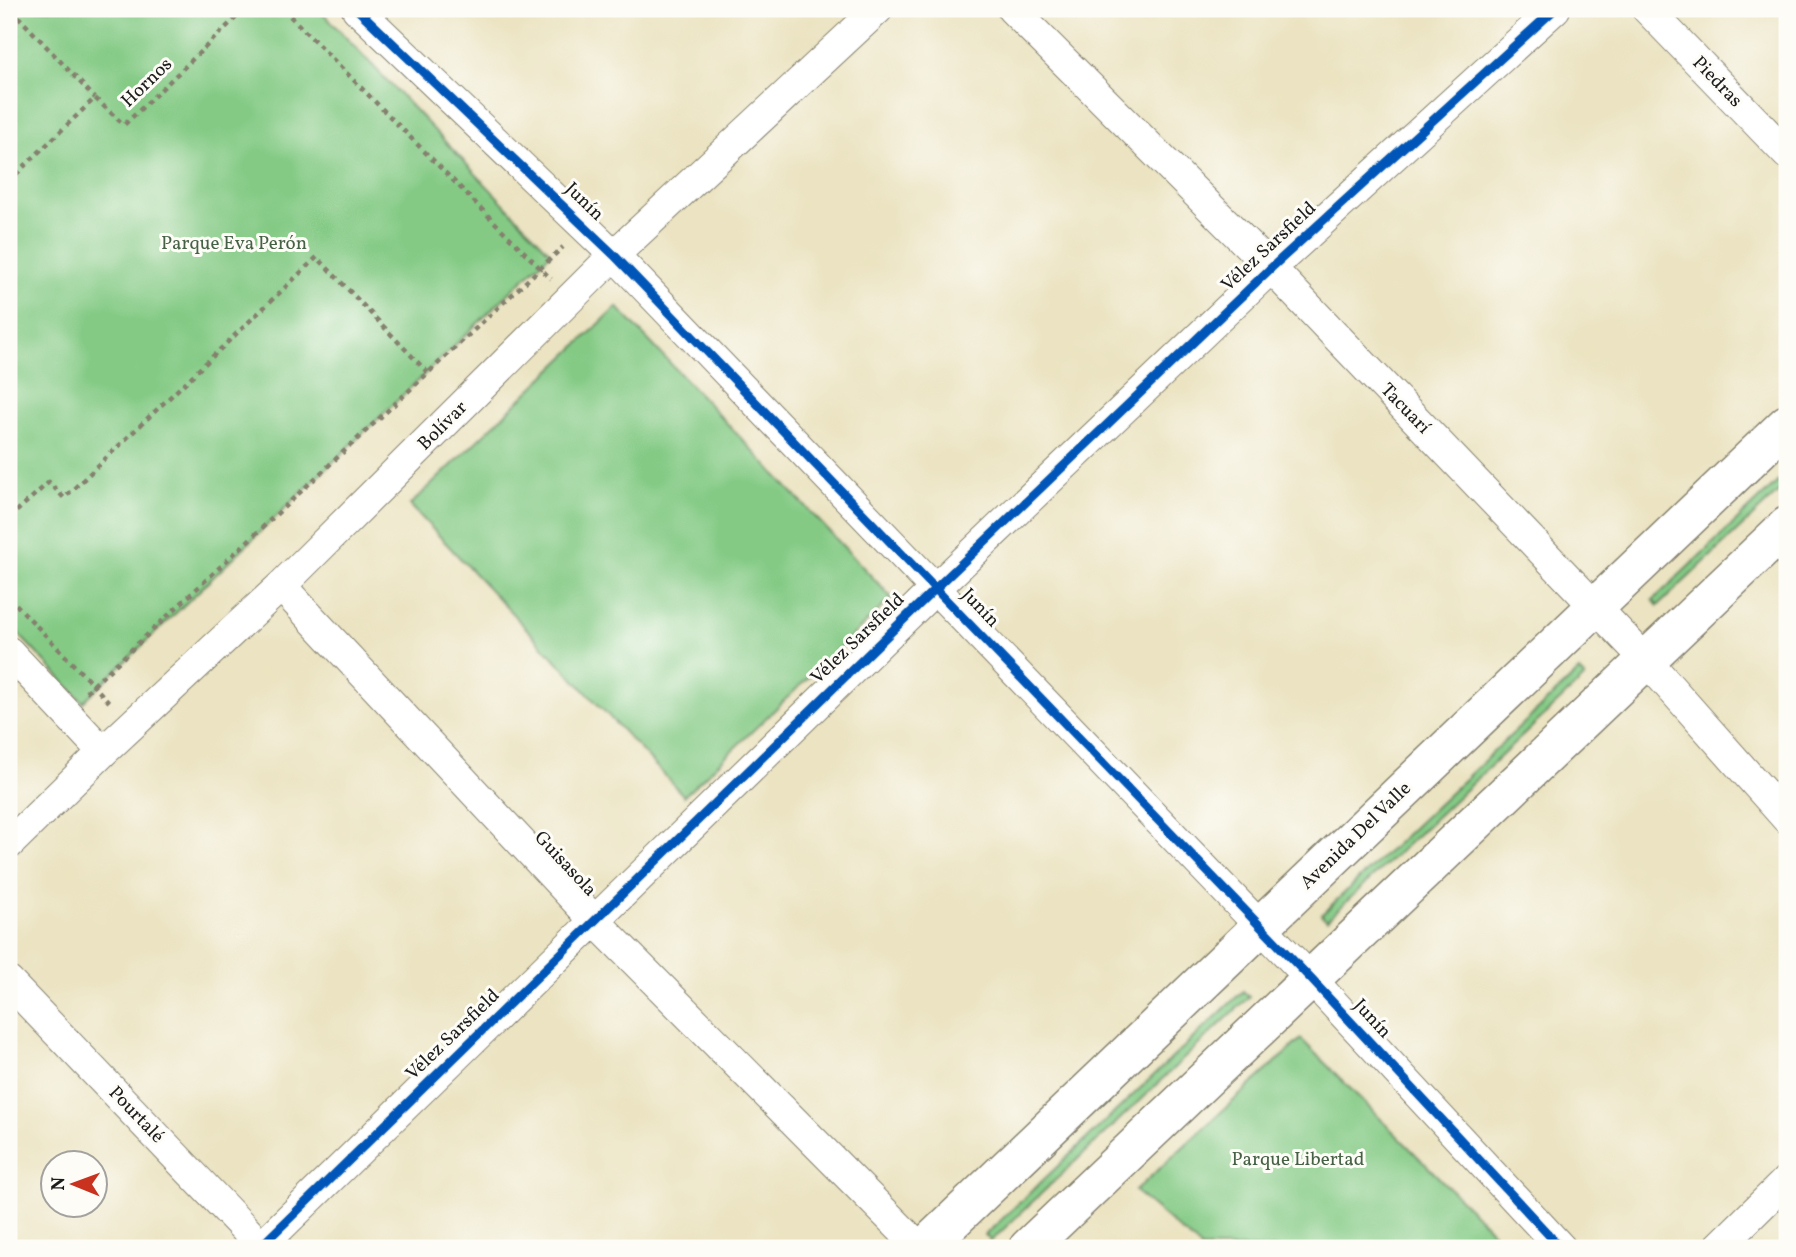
<svg xmlns="http://www.w3.org/2000/svg" width="1796" height="1257" font-family="Vollkorn,serif">
<rect width="100%" height="100%" fill="#fdfcf7"/>
<filter id="ink" filterUnits="userSpaceOnUse"><feTurbulence type="fractalNoise" baseFrequency=".0143" numOctaves="2"/><feDisplacementMap in="SourceGraphic" scale="14" xChannelSelector="R" yChannelSelector="G"/><feConvolveMatrix kernelMatrix="1 2 1 2 8 2 1 2 1" color-interpolation-filters="sRGB"/></filter>
<filter id="wash" filterUnits="userSpaceOnUse"><feTurbulence type="fractalNoise" baseFrequency=".00686" numOctaves="4" result="noise"/><feDisplacementMap in="SourceGraphic" scale="28" xChannelSelector="R" yChannelSelector="G"/><feGaussianBlur stdDeviation="1.57" result="paint"/><feColorMatrix in="noise" values="0 0 0 0 0 0 0 0 0 0 0 0 0 0 0 0 0 1.4 0 .05"/><feComposite in="paint" operator="in"/></filter>
<g filter="url(#wash)">
<rect width="100%" height="100%" fill="#ebe3c1"/>
<!-- green -->
<path fill="#84ca85" stroke="#507350" stroke-width="2" d="M9 9H319L551 253 83 702 9 624Z
M617 307 892 598 684 796 410 505Z
M1787 473V484L1658 606 1653 600Z
M1579 671 1585 677 1327 920 1321 915Z
M1243 991 1249 997 991 1241 985 1235Z
M1301 1039 1509 1248H1201L1135 1191Z"/>
</g>
<g filter="url(#ink)">
<g fill="none" stroke-linecap="round" stroke-linejoin="round">
<defs>
<path id="minor" d="M357 9 614 255 1311 979 1561 1248
M1012 9 1271 268 1646 660 1787 819
M1647 9 1787 154
M281 586 595 921 920 1248
M9 652 103 752
M9 844 103 752 281 586 614 255 878 9
M9 982 263 1248
M259 1248 936 588 1271 268 1555 9
M1718 1248 1787 1180"/>
<path id="major" d="M924 1248 1787 424
M1028 1248 1787 526"/>
</defs>
<!-- minor casing -->
<use href="#minor" stroke="#84806e" stroke-width="32"/>
<!-- major casing -->
<use href="#major" stroke="#84806e" stroke-width="41"/>
<!-- path -->
<path stroke="#84806e" stroke-width="4.5" stroke-dasharray="5 5" stroke-linecap="butt" d="M11 9 95 98
M283 9 551 279
M9 181 95 98 124 125 245 9
M9 518 49 482 64 498 317 257 428 373
M9 597 112 705
M86 692 563 247"/>
<!-- minor -->
<use href="#minor" stroke="#fff" stroke-width="30"/>
<!-- major -->
<use href="#major" stroke="#fff" stroke-width="38"/>
<defs>
<path id="cycleway" d="M357 9 614 255 1311 979 1561 1248
M259 1248 936 588 1271 268 1555 9"/>
</defs>
<!-- cycleway casing -->
<use href="#cycleway" stroke="#fdfcf7" stroke-width="13"/>
<!-- cycleway -->
<use href="#cycleway" stroke="#0057b8" stroke-width="9"/>
</g>
</g>
<g text-anchor="middle" dominant-baseline="central" stroke-width="6" stroke-linejoin="round" paint-order="stroke">
<!-- street labels -->
<g font-size="19" fill="#1c1c1c" stroke="#fdfcf7">
<text transform="translate(1717 82) rotate(46)">Piedras</text>
<text transform="translate(147 83) rotate(-44)">Hornos</text>
<text transform="translate(584 202) rotate(44)">Junín</text>
<text transform="translate(1269 247) rotate(-43)">Vélez Sarsfield</text>
<text transform="translate(1405 409) rotate(46)">Tacuarí</text>
<text transform="translate(443 426) rotate(-45)">Bolívar</text>
<text transform="translate(980 608) rotate(46)">Junín</text>
<text transform="translate(858 639) rotate(-44)">Vélez Sarsfield</text>
<text transform="translate(1356 836) rotate(-44)">Avenida Del Valle</text>
<text transform="translate(565 864) rotate(47)">Guisasola</text>
<text transform="translate(1372 1019) rotate(47)">Junín</text>
<text transform="translate(453 1035) rotate(-44)">Vélez Sarsfield</text>
<text transform="translate(136 1115) rotate(46)">Pourtalé</text>
</g>
<!-- park labels -->
<g font-size="19" fill="#466246" stroke="#fdfcf7">
<text x="234" y="244">Parque Eva Perón</text>
<text x="1298" y="1160">Parque Libertad</text>
</g>
</g>
<!-- margin -->
<rect width="1796" height="1257" fill="none" stroke="#fdfcf7" stroke-width="35"/>
<!-- north arrow -->
<g transform="translate(74 1184) rotate(271)"><circle r="33" fill="#fdfcf7" stroke="#a3a29f" stroke-width="2"/>
<path d="M0-5L12 26L0 18L-12 26Z" fill="#c8321e"/>
<text y="-10" font-size="19" font-weight="bold" text-anchor="middle" fill="#1c1c1c">N</text>
</g>
</svg>
